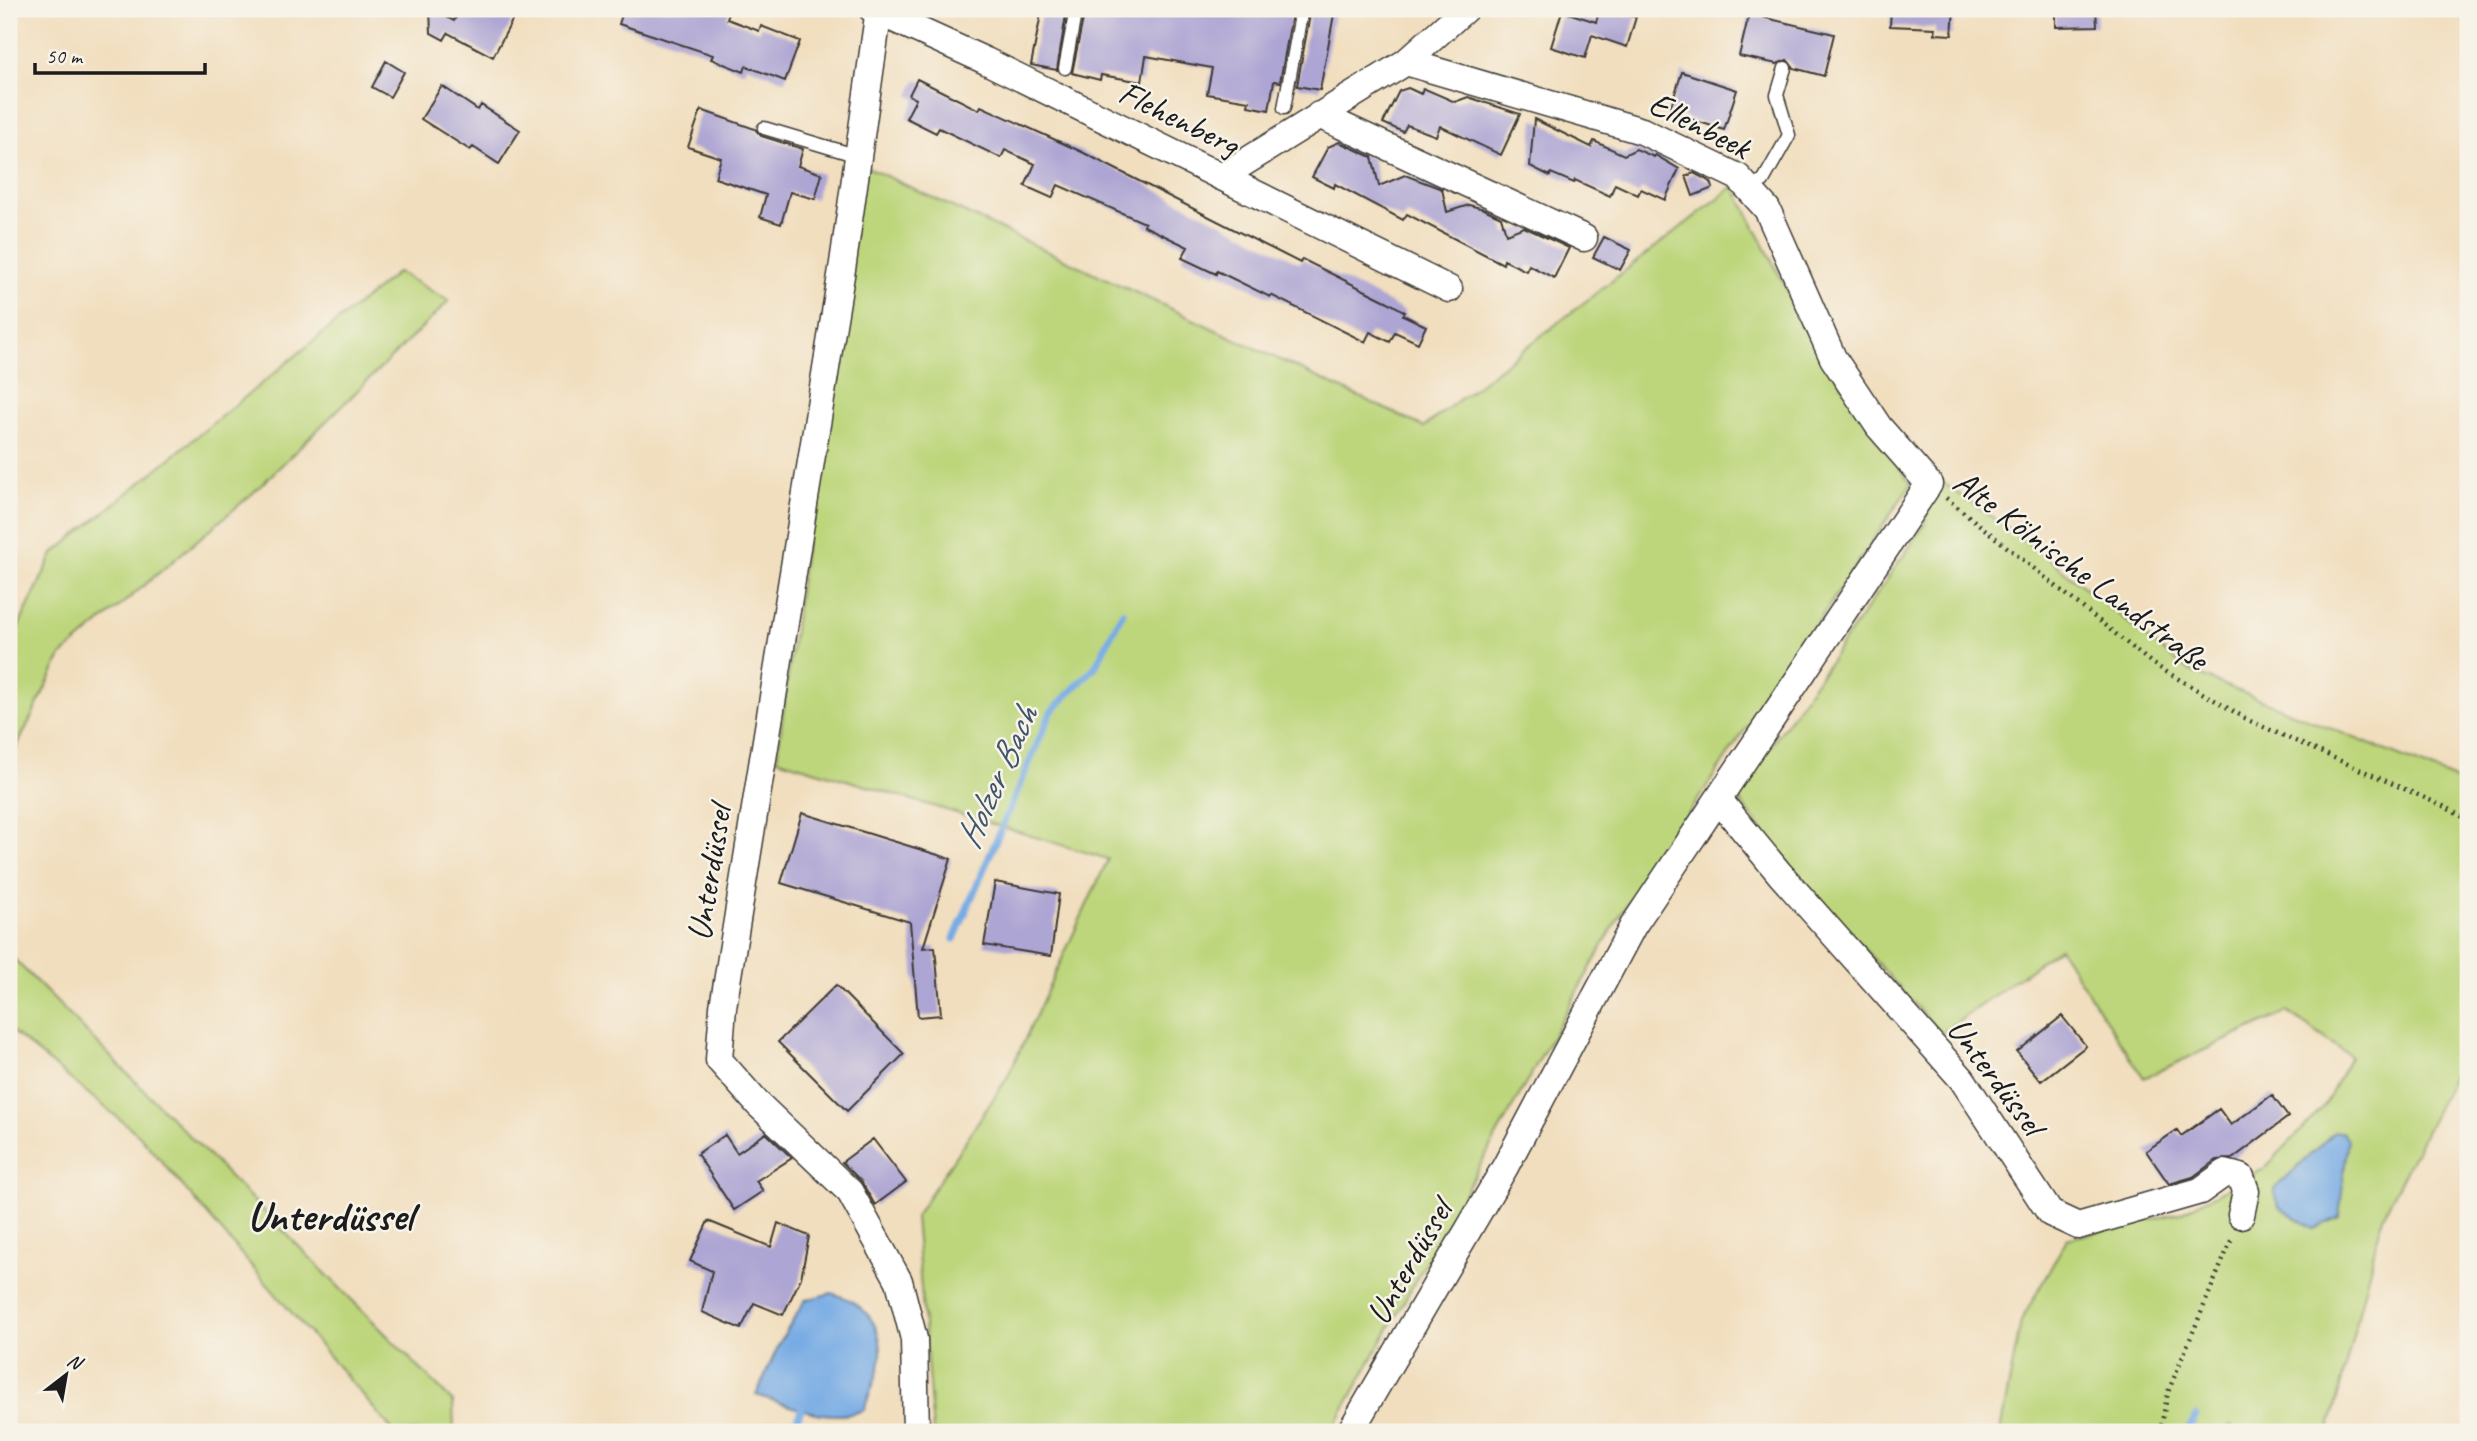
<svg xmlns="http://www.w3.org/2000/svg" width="2477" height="1441" font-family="Caveat,sans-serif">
<rect width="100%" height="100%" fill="#f7f3e8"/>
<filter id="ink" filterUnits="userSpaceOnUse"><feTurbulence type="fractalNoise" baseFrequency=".0143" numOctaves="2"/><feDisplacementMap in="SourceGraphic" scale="14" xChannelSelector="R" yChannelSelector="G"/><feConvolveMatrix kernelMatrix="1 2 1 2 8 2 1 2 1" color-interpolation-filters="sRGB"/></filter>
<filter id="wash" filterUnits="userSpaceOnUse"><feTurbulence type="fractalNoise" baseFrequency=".00686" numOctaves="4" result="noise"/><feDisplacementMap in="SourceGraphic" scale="28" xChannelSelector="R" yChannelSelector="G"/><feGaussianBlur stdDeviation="1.57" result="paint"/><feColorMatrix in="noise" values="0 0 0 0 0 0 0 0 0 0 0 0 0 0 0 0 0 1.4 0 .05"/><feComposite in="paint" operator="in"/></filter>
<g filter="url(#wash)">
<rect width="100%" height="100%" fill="#f1debe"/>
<!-- green -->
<path fill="#bdd67b" stroke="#6c794c" stroke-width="2" d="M856 162 1424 427 1734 186 1816 347 1911 484 1620 915 1331 1432H933L915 1217 1007 1078 1108 859 777 759Z
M398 272 449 301 253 493 61 656 9 763V647L53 554Z
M1936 478 2032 545 2187 670 2448 776 2468 791V1047L2383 1216 2329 1432H2234L2231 1426 2226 1432H2000L2021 1321 2067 1239 2180 1213 2264 1169 2326 1104 2350 1056 2287 1012 2144 1078 2059 948 1941 1034 1792 869 1736 796 1924 526Z
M9 954 453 1402 454 1432H394L139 1135 9 1029Z"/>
<!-- water -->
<path fill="#77abe4" stroke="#4a6480" stroke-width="2" d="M2342 1131 2348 1139 2339 1217 2314 1229 2279 1207 2274 1189 2334 1132Z
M831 1293C859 1300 880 1320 881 1351 882 1368 869 1393 864 1410 830 1424 789 1405 756 1395L780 1342 805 1300Z"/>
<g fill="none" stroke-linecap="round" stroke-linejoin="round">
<!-- stream -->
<path stroke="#77abe4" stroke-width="7" d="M954 939 1051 712 1095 667 1123 612
M791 1432 805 1401
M2187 1432 2196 1416"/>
</g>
<g id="blocks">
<!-- building -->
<path fill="#ada5d3" d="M430 9 454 21 460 9H494L513 19 493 57 448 33 444 40 431 33Z
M624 9H730L727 19 759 31 761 26 800 41 785 81 746 66 744 72 711 59 713 55 619 24Z
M1042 9H1067L1057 70 1031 65Z
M1085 9H1293L1280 82 1274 81 1269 110 1248 106 1249 101 1207 94 1212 68 1146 56 1142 82 1101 75 1100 80 1072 73Z
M1311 9H1335L1320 90 1297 86Z
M1600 9 1636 17 1627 47 1592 35 1585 58 1551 47 1562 11 1596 22Z
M1891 9H1954L1952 35 1935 34V28L1890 26Z
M2056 9H2096L2097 26 2056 27Z
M1749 14 1834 34 1824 76 1794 68 1787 60 1777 64 1739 56Z
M386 61 404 72 390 97 372 87Z
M1682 72 1737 90 1724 130 1669 112Z
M917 79 979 110 981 106 1082 152 1300 263 1302 259 1388 302 1405 312 1403 315 1426 326 1418 343 1395 332 1390 342 1370 332 1365 342 1271 295 1270 297 1217 271 1216 274 1182 258 1188 247 1144 226 1145 223 1058 185 1052 198 1025 186 1035 164 1005 150 1001 158 939 128 936 133 906 118 916 99 909 95Z
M442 86 478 110 481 105 520 130 499 164 473 147 470 150 421 119Z
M1408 88 1421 94 1423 88 1455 102 1468 97 1520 114 1501 155 1440 126 1436 136 1407 125 1403 132 1383 123 1399 91Z
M701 110 755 129 761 136 803 149 798 166 822 174 815 199 790 192 781 224 760 217 766 195 715 178 721 158 688 147Z
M1534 119 1591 147 1594 141 1624 155 1636 149 1654 157 1655 155 1679 169 1665 200 1641 189 1638 195 1615 184 1610 196 1575 180 1574 183 1551 173 1550 176 1530 166Z
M1339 142 1372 157 1379 186 1405 175 1442 189 1447 212 1469 205 1484 209 1501 217 1506 234 1524 227 1569 248 1554 278 1529 265 1526 271 1504 260 1503 264 1407 214 1403 220 1335 184 1334 188 1312 177 1328 147Z
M1694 173 1711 182 1713 188 1693 196 1686 176Z
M1604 237 1631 250 1620 270 1593 257Z
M802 813 951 859 923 948 935 947 941 1015 918 1017 910 922 781 883Z
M995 882 1059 894 1051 956 984 945Z
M836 985 904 1054 847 1111 778 1042Z
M2062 1016 2086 1046 2041 1081 2017 1052Z
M2272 1095 2288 1117 2232 1159 2216 1160 2193 1177 2169 1184 2146 1151 2177 1130 2181 1136 2219 1109 2231 1125Z
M766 1133 792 1158 756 1181 763 1191 734 1210 697 1154 725 1135 737 1153Z
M873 1139 906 1182 875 1205 861 1181 842 1162Z
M708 1221 771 1247 778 1223 809 1236 801 1278 783 1315 754 1303 741 1329 702 1312 712 1271 690 1261Z"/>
</g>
</g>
<g filter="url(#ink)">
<use href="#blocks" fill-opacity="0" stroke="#3c3934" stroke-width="2"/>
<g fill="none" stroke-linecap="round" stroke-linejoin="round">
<defs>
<path id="lane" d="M1065 68 1076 9
M1284 108 1302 9
M764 128 858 156
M1747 186 1763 181 1789 135 1777 95 1785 68"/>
<path id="street" d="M872 9 986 61 1449 289
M879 9 843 263 723 1007 719 1060 757 1103 850 1192 899 1281 914 1339 916 1432
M1319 115 1584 238
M1221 177 1406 62 1465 9
M1719 800 1780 874 1962 1079 2050 1213 2078 1226 2200 1191 2225 1173 2241 1177 2246 1191 2241 1215
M1350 1432 1505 1167 1633 926 1929 484 1879 427 1833 358 1767 209 1738 177 1642 131 1406 62"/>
</defs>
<!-- lane casing -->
<use href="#lane" stroke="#3c3934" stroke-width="15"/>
<!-- street casing -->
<use href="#street" stroke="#3c3934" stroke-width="29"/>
<!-- path -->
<path stroke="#3c3934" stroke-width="4.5" stroke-dasharray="2 5" stroke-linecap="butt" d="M1946 498 2153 664 2250 721 2443 806 2468 820
M2160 1432 2168 1392 2233 1236"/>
<!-- lane -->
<use href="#lane" stroke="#fff" stroke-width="12"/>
<!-- street -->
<use href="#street" stroke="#fff" stroke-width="26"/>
</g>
</g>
<g text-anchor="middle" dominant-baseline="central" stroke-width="5" stroke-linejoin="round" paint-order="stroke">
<!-- street labels -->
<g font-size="35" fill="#1c1c1c" stroke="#f7f3e8">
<text transform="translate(1179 118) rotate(26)">Flehenberg</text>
<text transform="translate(1700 125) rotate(27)">Ellenbeek</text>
<text transform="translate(2081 570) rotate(37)">Alte Kölnische Landstraße</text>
<text transform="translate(709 873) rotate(-81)">Unterdüssel</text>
<text transform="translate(1996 1076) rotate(53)">Unterdüssel</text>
<text transform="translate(1409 1262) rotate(-60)">Unterdüssel</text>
</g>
<!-- water labels -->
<g font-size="37" font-style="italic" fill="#40556c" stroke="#f7f3e8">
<text transform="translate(996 777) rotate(-66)">Holzer Bach</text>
</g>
<!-- district labels -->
<g font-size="42" font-weight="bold" fill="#1c1c1c" stroke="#f7f3e8">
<text x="330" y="1216">Unterdüssel</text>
</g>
</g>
<!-- margin -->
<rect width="2477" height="1441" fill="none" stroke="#f7f3e8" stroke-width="35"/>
<!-- north arrow -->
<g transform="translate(66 1375) rotate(31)" stroke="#f7f3e8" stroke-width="5" paint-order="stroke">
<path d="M0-5L12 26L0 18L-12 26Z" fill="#1c1c1c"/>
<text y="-10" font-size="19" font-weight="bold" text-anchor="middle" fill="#1c1c1c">N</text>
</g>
<!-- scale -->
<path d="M35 63v10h170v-10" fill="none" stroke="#1c1c1c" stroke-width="3.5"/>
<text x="46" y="63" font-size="21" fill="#1c1c1c" stroke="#f7f3e8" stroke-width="5" paint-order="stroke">50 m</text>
</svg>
